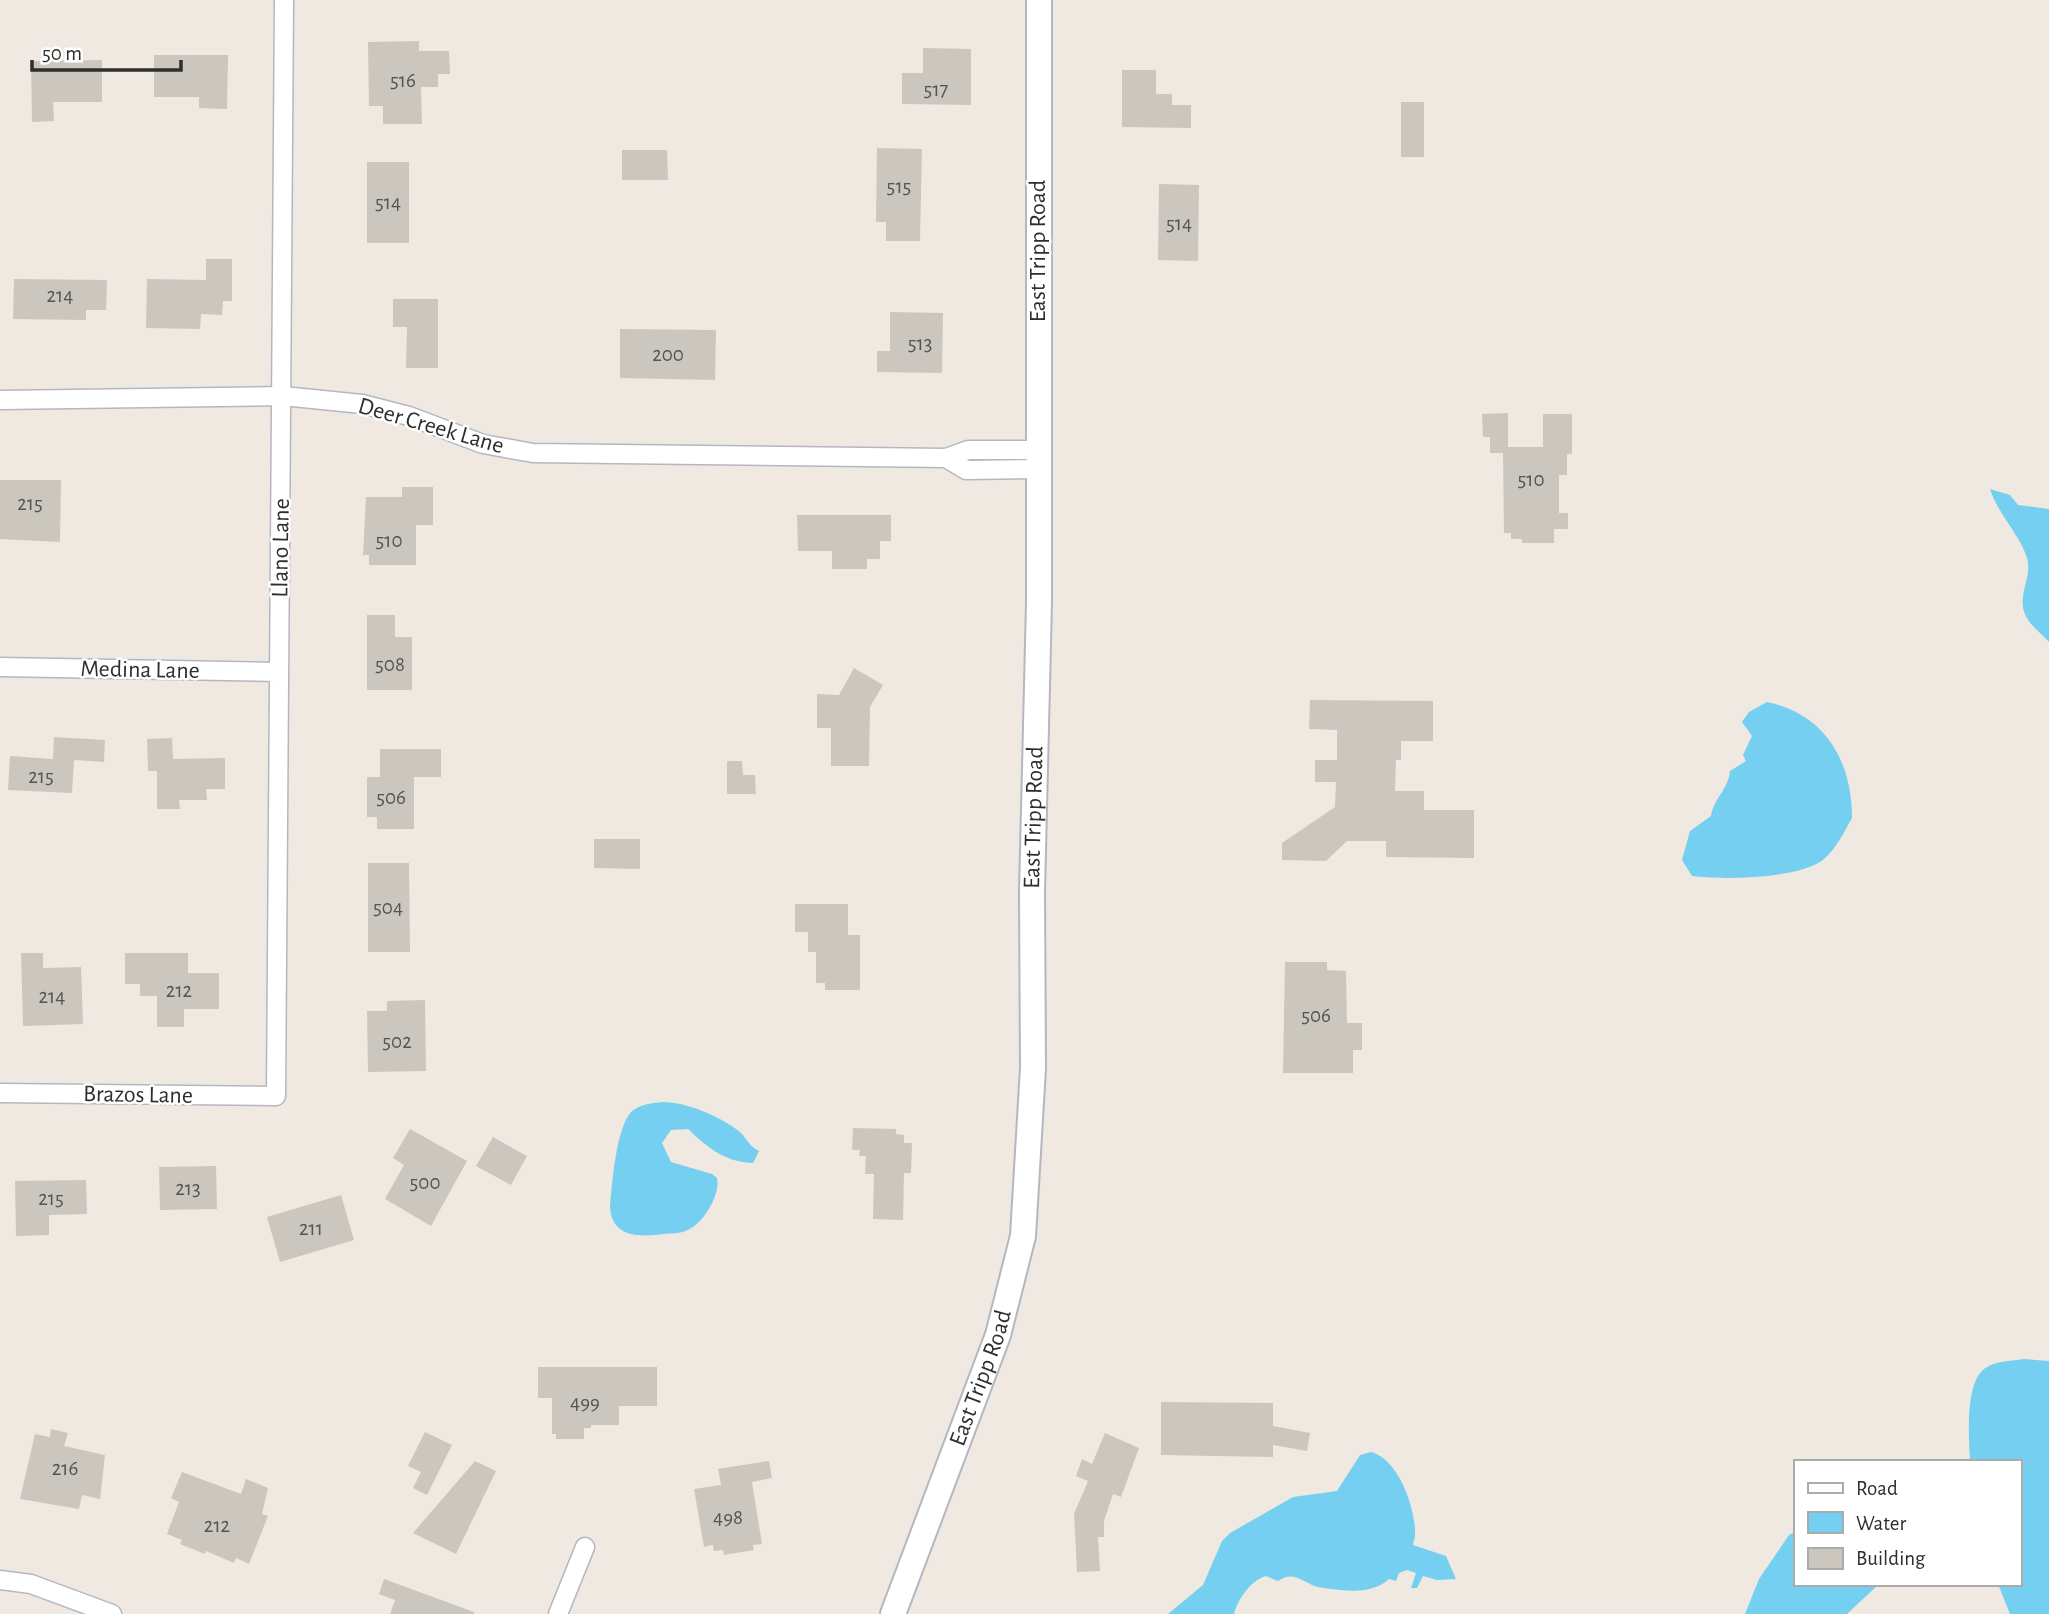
<svg xmlns="http://www.w3.org/2000/svg" width="2049" height="1614" font-family="'Alegreya Sans',sans-serif">
<rect width="100%" height="100%" fill="#efe9e1"/>
<!-- water -->
<path fill="#75cff0" d="M1990 489 2010 495 2018 505 2049 509V642C2042 634 2032 627 2027 618 2014 597 2035 576 2026 555 2017 531 1998 514 1990 489Z
M1767 702C1825 714 1852 761 1852 818 1844 832 1836 849 1824 859 1801 879 1722 880 1692 876L1682 860 1690 831 1711 816C1714 798 1728 790 1730 771L1746 761 1743 755 1752 736 1742 722 1749 712Z
M663 1102C686 1102 722 1117 740 1132 747 1139 749 1146 759 1151L753 1163C725 1162 708 1148 688 1129L671 1130 662 1143 671 1162 712 1174 717 1178C721 1195 702 1226 685 1231 679 1234 670 1233 664 1234 639 1237 612 1238 610 1207 612 1184 616 1127 632 1111 641 1104 653 1103 663 1102Z
M2024 1359 2049 1361V1614H2010L1998 1584H2019V1462L1970 1461C1969 1439 1964 1379 1987 1367 1997 1361 2012 1361 2024 1359Z
M1371 1452C1399 1459 1416 1510 1415 1535 1415 1539 1413 1542 1413 1545L1446 1556 1456 1579 1437 1580 1423 1576 1417 1588H1411L1416 1573 1407 1570 1399 1573 1396 1581 1389 1579C1371 1595 1346 1591 1324 1588 1305 1587 1297 1568 1278 1581L1266 1576C1251 1580 1238 1599 1234 1614H1168L1203 1585 1222 1541 1230 1533 1293 1497 1337 1491 1360 1455Z
M1795 1532V1584H1879L1847 1614H1745L1759 1579 1789 1535Z"/>
<!-- building -->
<path fill="#cbc7bf" d="M419 41V51H449L450 74H438V87H421L422 124H383V106H369L368 42Z
M923 48 971 49V105L902 104V73H923Z
M154 55H228L227 109 199 108V97H154Z
M102 60V102H53L54 121 32 122 31 61Z
M1122 70H1156V94H1172V105H1191V128L1122 127Z
M1401 102H1424V157H1401Z
M877 148 922 149 920 241H886V222H876Z
M622 150H667L668 180H622Z
M367 162H409V243H367Z
M1159 184 1199 185 1198 261 1158 260Z
M206 259H232V301H223L222 315 201 314 200 329 146 328 147 279 206 280Z
M14 279 107 280 106 310H86V320L13 319Z
M393 299H438V368H406L407 327H393Z
M890 312 943 313 942 373 877 372V351H890Z
M620 329 716 330 715 380 620 378Z
M1508 413V447H1543V414H1572V454H1567V475H1559V513H1568V529H1554V543H1522V539H1511V533H1504L1503 453H1490V437H1483L1482 414Z
M0 480H61L60 542 0 539Z
M402 487H433V525H416V565H369V555H363L366 497H402Z
M797 515H891V541H880V559H867V569H832V551H798Z
M367 615H395V637H412V690H367Z
M854 668 883 685 870 707 869 766H831V728H817V694L839 695Z
M1310 700 1433 701V741H1401V760H1396L1395 791H1424V810H1474V858L1386 857V841H1347L1326 861 1282 860V843L1335 807 1336 782H1315V760H1337V730L1309 729Z
M54 737 105 740 104 762 74 760 72 793 8 790 10 756 53 759Z
M172 738 173 759 225 758V789H206L207 800H179L180 809H157V771H148L147 739Z
M380 749H441V777H414V829H377V817H367V777H380Z
M727 761H742L743 775H755L756 794H727Z
M594 839H640V869L594 868Z
M368 863H409L410 952H368Z
M795 904H848V935H860V990H825V983H816V952H808V932H795Z
M21 953H43V968L81 967 83 1024 23 1026Z
M125 953H188V973H219V1009H184V1027H157V996H140V984H125Z
M1285 962H1327V970L1346 971 1347 1023H1362V1050H1353V1073H1283Z
M425 1000 426 1071 368 1072 367 1011H387V1001Z
M853 1128 896 1129V1134L904 1135V1143H912L911 1173H904L903 1220 873 1219 874 1174H865L866 1156H859L860 1150H852Z
M410 1129 467 1161 431 1226 385 1199 404 1165 393 1158Z
M493 1137 527 1156 511 1185 476 1166Z
M216 1166 217 1209 160 1210 159 1167Z
M86 1180 87 1214 49 1215V1235L16 1236 15 1181Z
M341 1195 354 1240 280 1262 267 1217Z
M538 1367H657V1406H619V1425H591V1428H584V1439H556V1434H552V1398H538Z
M1161 1402 1273 1403V1426L1310 1433 1307 1451 1273 1445V1457L1161 1455Z
M51 1429 68 1433 64 1446 105 1455 100 1499 82 1495 79 1509 20 1499 35 1434 50 1437Z
M425 1432 452 1445 427 1495 413 1488 421 1472 408 1466Z
M1105 1433 1139 1448 1121 1497 1113 1494 1104 1521V1537H1098L1100 1571 1077 1572 1074 1514 1088 1481 1076 1476 1082 1459 1092 1464Z
M475 1461 496 1471 456 1554 413 1533Z
M769 1461 772 1478 752 1482 762 1544 753 1545 754 1550 724 1555 723 1550 714 1551 713 1545 704 1547 694 1489 721 1485 718 1469Z
M182 1472 241 1494 246 1479 268 1488 262 1514 268 1516 249 1564 236 1558 234 1563 206 1551 205 1554 180 1544 182 1540 167 1534 179 1502 171 1498Z
M384 1579 474 1612V1614H390L395 1600 379 1594Z"/>
<g fill="none" stroke-linecap="round" stroke-linejoin="round">
<defs>
<path id="street" d="M0 400 283 396 362 404 409 416 483 444 533 453 946 458 968 450H1039
M946 458 966 470 1039 469
M0 667 279 672
M0 1093 276 1096 284 0
M0 1580 31 1584 112 1614
M558 1614 585 1547"/>
<g id="secondary">
<path id="s1" d="M893 1614 998 1335 1023 1236 1033 1068 1032 892 1039 602V0"/>
</g>
</defs>
<!-- street casing -->
<use href="#street" stroke="#b4b7c1" stroke-width="21"/>
<!-- secondary casing -->
<use href="#secondary" stroke="#b4b7c1" stroke-width="28"/>
<!-- street -->
<use href="#street" stroke="#fff" stroke-width="18"/>
<!-- secondary -->
<use href="#secondary" stroke="#fff" stroke-width="24"/>
</g>
<g text-anchor="middle" dominant-baseline="central" stroke-width="5" stroke-linejoin="round" paint-order="stroke">
<!-- number labels -->
<g font-size="21" fill="#555452">
<text x="403" y="80">516</text>
<text x="936" y="89">517</text>
<text x="899" y="186">515</text>
<text x="388" y="202">514</text>
<text x="1179" y="223">514</text>
<text x="60" y="295">214</text>
<text x="920" y="343">513</text>
<text x="668" y="354">200</text>
<text x="1531" y="479">510</text>
<text x="30" y="503">215</text>
<text x="389" y="540">510</text>
<text x="390" y="664">508</text>
<text x="41" y="776">215</text>
<text x="391" y="797">506</text>
<text x="388" y="907">504</text>
<text x="179" y="990">212</text>
<text x="52" y="996">214</text>
<text x="1316" y="1015">506</text>
<text x="397" y="1041">502</text>
<text x="425" y="1182">500</text>
<text x="188" y="1188">213</text>
<text x="51" y="1198">215</text>
<text x="311" y="1228">211</text>
<text x="585" y="1402">499</text>
<text x="65" y="1468">216</text>
<text x="728" y="1517">498</text>
<text x="217" y="1525">212</text>
</g>
<!-- street labels -->
<g font-size="24" fill="#2e2e2e" stroke="#fff">
<text transform="translate(1038 251) rotate(-90)">East Tripp Road</text>
<text transform="translate(431 426) rotate(16)">Deer Creek Lane</text>
<text transform="translate(281 548) rotate(-89)">Llano Lane</text>
<text transform="translate(140 670) rotate(1)">Medina Lane</text>
<text stroke="none"><textPath href="#s1" startOffset="819">East Tripp Road</textPath></text>
<text transform="translate(138 1095) rotate(1)">Brazos Lane</text>
<text stroke="none"><textPath href="#s1" startOffset="252">East Tripp Road</textPath></text>
</g>
</g>
<!-- legend -->
<rect x="1794" y="1460" width="228" height="126" fill="#ffffff" stroke="#ababab" stroke-width="2"/>
<rect x="1808" y="1483" width="35" height="10" fill="#ffffff" stroke="#ababab" stroke-width="2"/>
<text x="1856" y="1495" font-size="21" fill="#2e2e2e">Road</text>
<rect x="1808" y="1512" width="35" height="21" fill="#75cff0" stroke="#ababab" stroke-width="2"/>
<text x="1856" y="1530" font-size="21" fill="#2e2e2e">Water</text>
<rect x="1808" y="1548" width="35" height="21" fill="#cbc7bf" stroke="#ababab" stroke-width="2"/>
<text x="1856" y="1565" font-size="21" fill="#2e2e2e">Building</text>
<!-- scale -->
<path d="M32 60v10h149v-10" fill="none" stroke="#2e2e2e" stroke-width="3.5"/>
<text x="42" y="60" font-size="21" fill="#2e2e2e" stroke="#ffffff" stroke-width="5" paint-order="stroke">50 m</text>
</svg>
